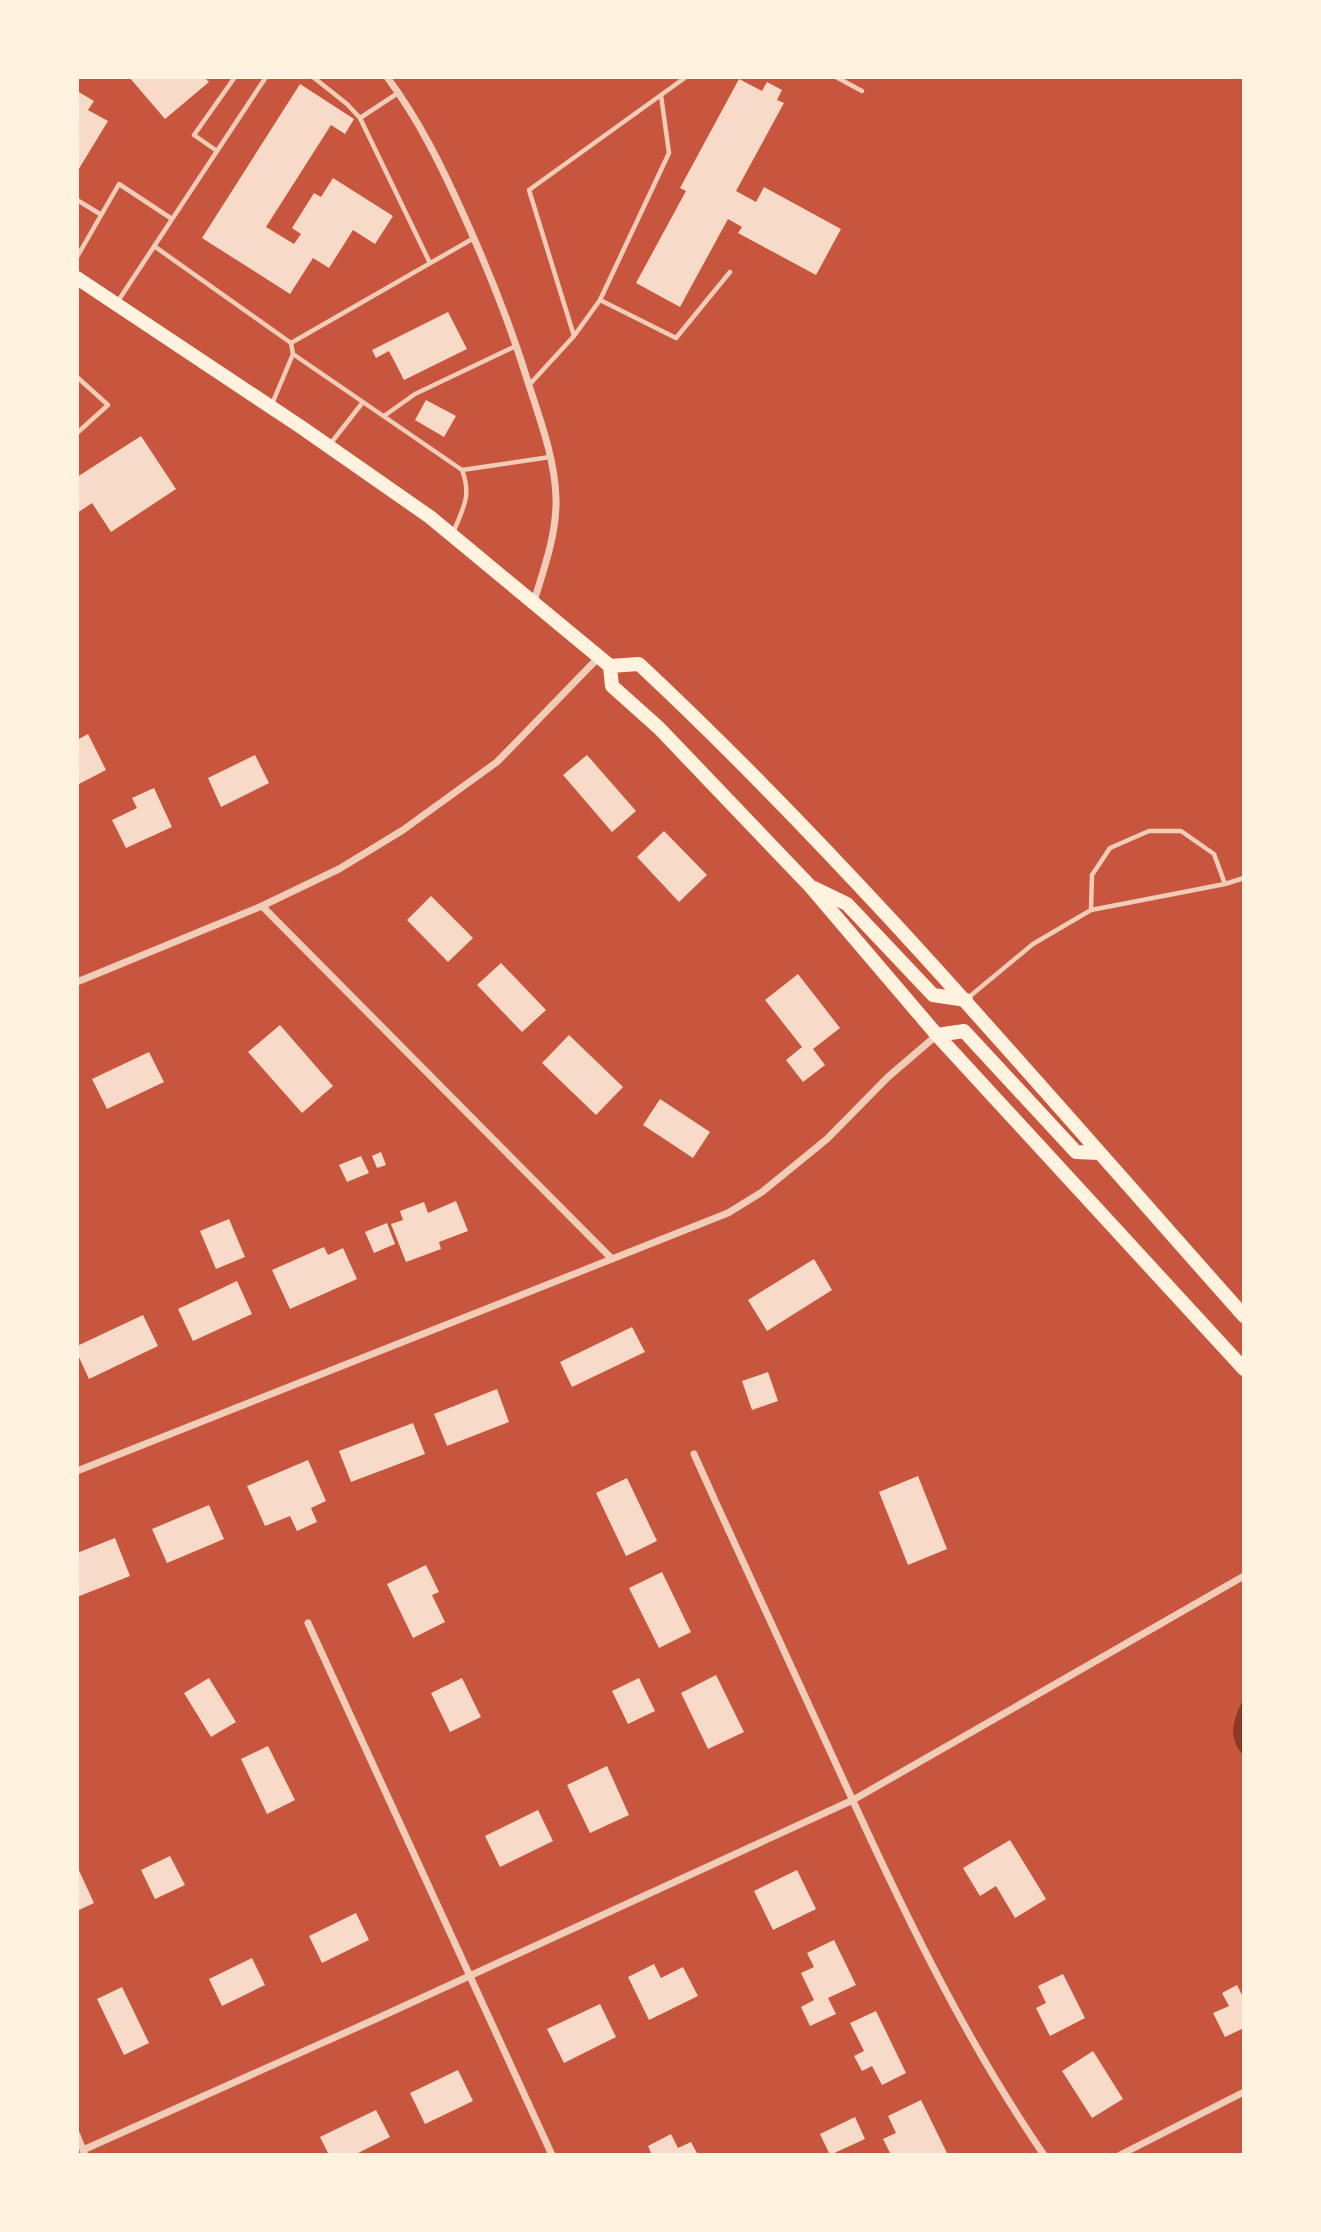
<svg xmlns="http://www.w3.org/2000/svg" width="1321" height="2232" font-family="'Sofia Sans Condensed',sans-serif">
<rect width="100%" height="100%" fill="#c8553d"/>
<!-- water -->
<path fill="#8f3625" d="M1244 1697V1757C1226 1734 1234 1720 1244 1697Z"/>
<!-- building -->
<path fill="#f7dbc8" d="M129 77H204L209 82 165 119Z
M739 79 762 91 767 82 782 90 777 100 784 103 736 191 756 202 764 187 841 229 816 275 738 233 742 227 728 219 680 307 636 283 686 191 680 188Z
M300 84 354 119 345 134 331 125 266 227 294 244 301 234 292 228 314 193 321 197 333 178 393 216 375 244 353 230 329 268 313 258 290 294 202 238Z
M77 91 94 101 88 110 108 121 77 172Z
M448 312 467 349 404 380 389 351 376 358 372 350Z
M426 400 456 416 444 437 415 420Z
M141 436 176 489 111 532 92 503 77 513V477Z
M88 734 106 770 77 785V740Z
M255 755 269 783 221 807 208 778Z
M587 755 636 811 612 832 563 775Z
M154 788 172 827 126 848 112 820 137 808 132 798Z
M664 831 707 875 679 902 637 857Z
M431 896 473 938 448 962 407 920Z
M501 963 546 1010 522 1032 477 985Z
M798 974 840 1028 813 1049 825 1065 803 1082 786 1060 802 1047 765 1000Z
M280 1025 333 1086 302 1113 248 1052Z
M569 1035 623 1087 596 1115 542 1063Z
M149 1052 164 1082 107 1109 92 1079Z
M660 1099 710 1132 693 1158 643 1125Z
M381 1152 386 1165 377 1168 372 1156Z
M361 1156 369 1173 347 1182 339 1165Z
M456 1201 468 1231 439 1242 441 1249 406 1262 391 1224 403 1220 400 1211 424 1202 428 1213Z
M229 1219 245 1257 216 1269 200 1231Z
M387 1223 395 1244 374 1253 365 1232Z
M324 1247 328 1255 343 1248 357 1279 290 1309 272 1270Z
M814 1259 832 1290 767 1331 748 1300Z
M237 1281 252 1314 193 1341 178 1309Z
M143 1315 158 1346 89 1379 77 1353V1346Z
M632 1327 645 1352 572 1387 560 1362Z
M768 1372 778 1401 752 1410 742 1381Z
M497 1389 509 1422 447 1446 434 1414Z
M413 1423 425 1454 351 1482 339 1451Z
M308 1460 326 1501 311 1508 317 1522 297 1531 290 1516 265 1526 247 1486Z
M918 1476 947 1549 908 1565 879 1492Z
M627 1478 657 1541 626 1556 596 1493Z
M209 1505 224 1539 167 1563 152 1529Z
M115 1538 130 1576 77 1597V1553Z
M426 1565 439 1592 432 1595 445 1622 413 1638 387 1584Z
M662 1572 691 1632 659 1648 629 1588Z
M716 1675 744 1732 708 1749 681 1693Z
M209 1678 236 1722 211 1737 184 1693Z
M462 1678 481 1717 450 1732 431 1693Z
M639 1678 655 1711 628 1724 612 1691Z
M268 1746 295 1800 267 1814 241 1759Z
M607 1766 629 1815 590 1833 567 1785Z
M538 1810 553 1841 500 1867 485 1836Z
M1010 1840 1046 1899 1015 1918 996 1886 980 1896 963 1868Z
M170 1856 185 1885 155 1899 141 1870Z
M77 1866 94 1903 77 1911Z
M797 1870 816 1909 773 1930 754 1891Z
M356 1913 369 1940 322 1963 309 1936Z
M834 1940 856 1985 828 1998 836 2014 810 2026 801 2007 814 2000 801 1973 814 1967 807 1953Z
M252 1958 265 1985 222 2006 209 1979Z
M654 1964 661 1978 683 1967 698 1996 649 2020 628 1977Z
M1063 1974 1085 2018 1050 2036 1036 2008 1046 2003 1038 1986Z
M1237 1985 1244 1999V2028L1225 2037 1213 2013 1229 2006 1222 1993Z
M122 1987 149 2043 124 2055 97 1999Z
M600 2004 616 2037 564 2063 547 2029Z
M876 2011 906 2073 882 2085 872 2066 862 2071 854 2056 864 2051 850 2023Z
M1093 2051 1123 2099 1092 2118 1062 2071Z
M458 2070 473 2101 425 2124 410 2093Z
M921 2100 948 2155H891L883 2139 896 2133 888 2116Z
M376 2110 390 2137 354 2155H329L320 2137Z
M855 2117 865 2139 830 2155 820 2134Z
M671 2134 678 2148 691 2142 698 2155H652L648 2146Z"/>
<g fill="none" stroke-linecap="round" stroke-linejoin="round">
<!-- service -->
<path stroke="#f1ccb7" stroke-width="4.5" d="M313 77 347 104 360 118 430 263
M836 77 862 91
M360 118 398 93
M217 151 194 135 235 77
M77 200 100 214
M154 246 291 343 293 354 272 404
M77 257 119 184 172 219
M600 300 669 153 661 95
M118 301 266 77
M574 336 529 190 686 77
M291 343 474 238
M293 354 462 470C472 496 463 508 453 533
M77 377 108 405 77 433
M530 384 574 336 600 300 676 338 730 272
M384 416 415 394 516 346
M331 443 363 402
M462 470 550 457
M1091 910 1092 875 1110 848 1149 831H1181L1214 854 1225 884
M969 997 1033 944 1091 910 1225 884 1244 878"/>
<!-- minor -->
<path stroke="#f1ccb7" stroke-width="7" d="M387 77C419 120 442 167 464 216 488 269 510 324 527 379 539 417 555 458 556 498 557 533 544 569 534 601
M262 906 612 1259
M77 982 262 906 339 869 403 830 497 762 599 657
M694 1454C746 1570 800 1685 853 1801 909 1923 968 2044 1044 2155
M77 1471 728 1213 762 1192 827 1139 888 1077 937 1035
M308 1623 552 2155
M77 2135 85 2155
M83 2150 378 2018 853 1800 1244 1576
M1120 2155 1244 2092"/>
<!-- trunk -->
<path stroke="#fff3e0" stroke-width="14" d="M77 278 301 427 430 517 610 666 612 686 659 728 810 886 937 1035 1244 1369
M610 666 639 664C856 867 1047 1095 1244 1316
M814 888 847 904 933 995 966 1000
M937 1035 964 1031 1076 1152 1099 1153"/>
</g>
<!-- border -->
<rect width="1321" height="2232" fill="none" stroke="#fff3e0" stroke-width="158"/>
</svg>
